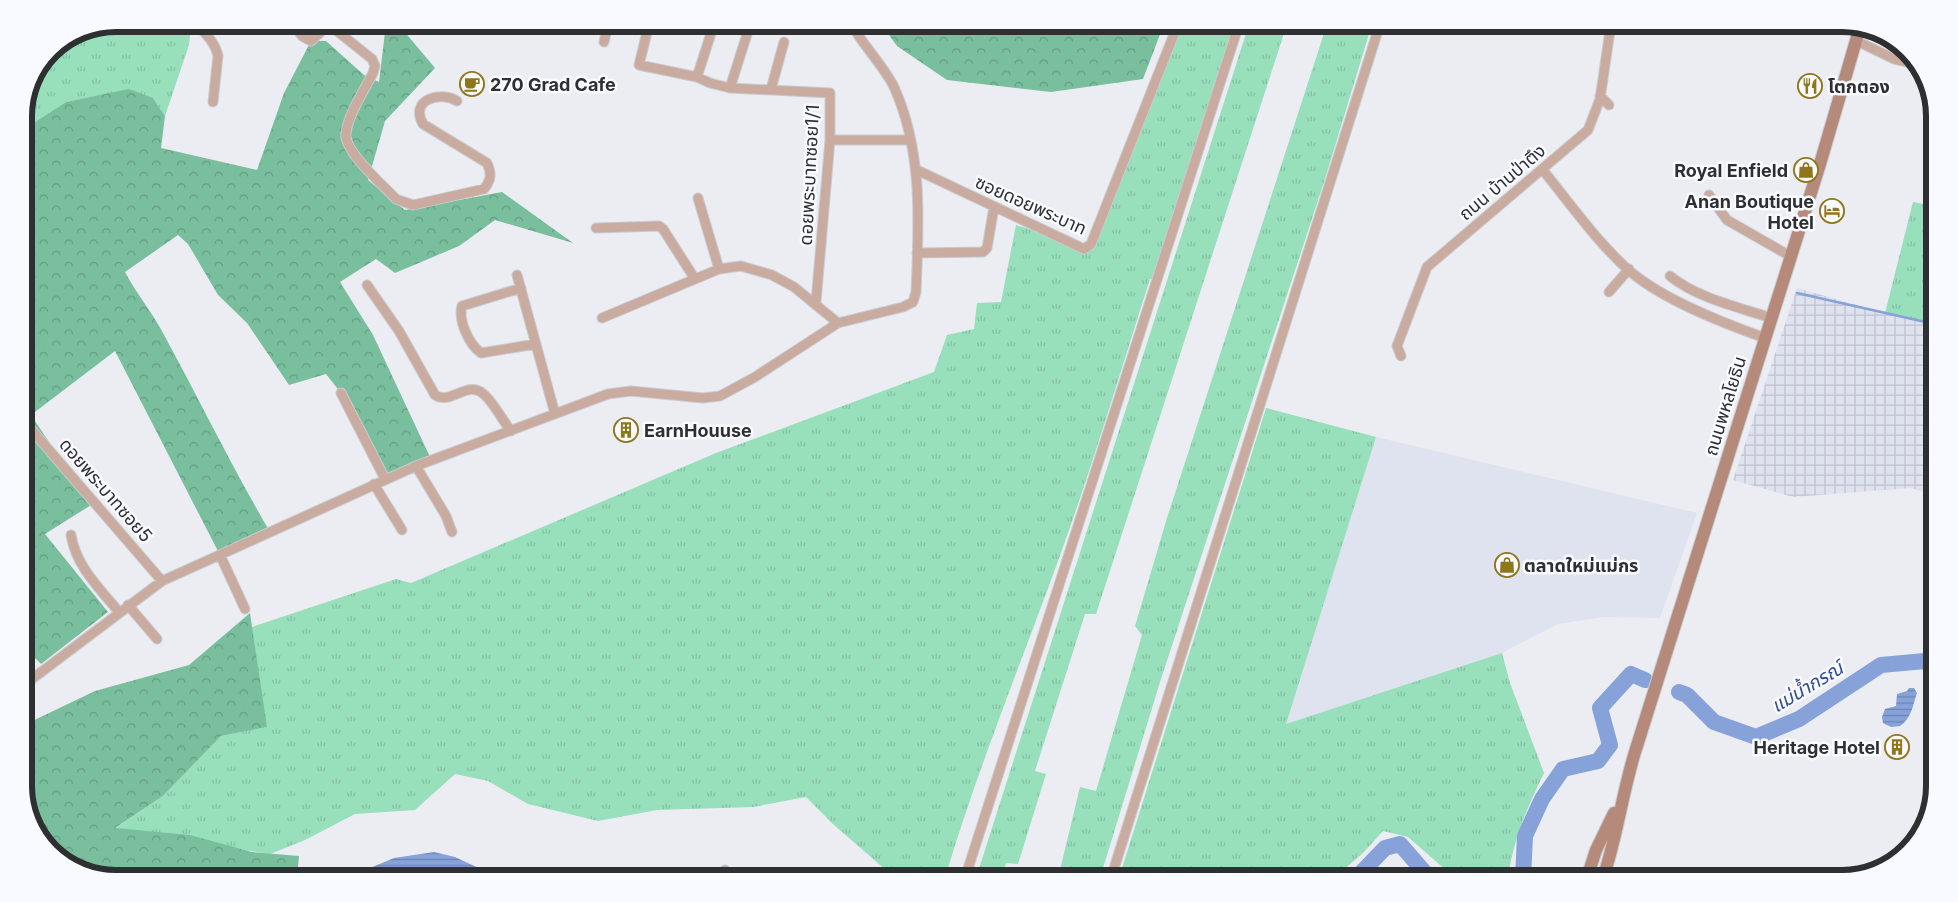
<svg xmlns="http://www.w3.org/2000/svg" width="1958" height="902" font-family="Inter,'Noto Sans Thai',sans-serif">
<defs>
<pattern id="industrial-grid" width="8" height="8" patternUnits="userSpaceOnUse" patternTransform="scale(1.25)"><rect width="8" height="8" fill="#dfe2ef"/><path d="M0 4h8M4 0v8" fill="none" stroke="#c0c2cd"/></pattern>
<pattern id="grass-tufts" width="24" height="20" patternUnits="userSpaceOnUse" patternTransform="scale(1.25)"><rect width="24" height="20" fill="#98dfbc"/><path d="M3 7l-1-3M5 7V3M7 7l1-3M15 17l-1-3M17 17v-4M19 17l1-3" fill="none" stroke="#83c0a2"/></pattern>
<pattern id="forest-crowns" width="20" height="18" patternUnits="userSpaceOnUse" patternTransform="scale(1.25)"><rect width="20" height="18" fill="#79bf9d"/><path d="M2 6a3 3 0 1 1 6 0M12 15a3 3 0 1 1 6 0" fill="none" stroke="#649c81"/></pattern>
<pattern id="water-rules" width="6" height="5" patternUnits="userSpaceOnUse" patternTransform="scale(1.25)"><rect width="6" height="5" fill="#86a2d9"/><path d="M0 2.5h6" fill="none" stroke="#6e84b1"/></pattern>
</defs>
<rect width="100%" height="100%" fill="#ebedf3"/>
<!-- built -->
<path fill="#dfe2ef" d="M1376 437 1697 513 1660 618 1603 617 1558 624 1502 653 1285 725Z"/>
<!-- industrial -->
<path fill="url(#industrial-grid)" d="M1797 288 1885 313 1934 323V495L1911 488 1793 497 1733 480Z"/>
<!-- grass -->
<path fill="url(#grass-tufts)" d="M116 24H187L191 27 189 45 165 116 153 98 97 96 66 102 24 129V110L51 51 81 31Z
M1178 24H1239L1157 279H1150C1120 373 1092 468 1058 561 1020 666 977 770 945 878H895L833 824 806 797 753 807 657 810 598 821 528 804 488 781 455 774 415 810 355 814 305 840 270 854 114 829 163 796 221 736 266 727 252 627 396 579 411 583 716 453 934 372 947 335 974 329 977 303 1001 302 1016 225 1091 248Z
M1249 24H1287L1096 614H1085L1035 771 1046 774 1018 864 1006 863 1002 878H976Z
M1327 24H1372L1325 179 1160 682 1100 878H1069V876L1059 874 1080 787 1096 791 1142 635 1135 626 1167 518Z
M1913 202 1934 206V323L1885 313Z
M1266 408 1376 437 1286 724 1502 653 1510 683 1544 773C1527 808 1513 840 1508 878H1462L1447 871 1408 837 1383 831 1364 852 1334 878H1119Z"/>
<!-- forest -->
<path fill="url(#forest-crowns)" d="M390 24H398L435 68 385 121 368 180 405 210 502 192 573 243 495 220 459 246 395 273 376 259 340 282 373 335 430 457 383 475 341 393 326 374 289 385 247 323 218 295 188 244 178 235 125 272C136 293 152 312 163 333 199 399 232 467 270 532L220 555 115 351 31 415 91 505 45 534 108 612 41 664 24 647V129L66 102 129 89 153 98 165 116 161 148 257 170 284 93 311 41H326L364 75 379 82 385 32Z
M881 24H1164L1143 79 1051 92 947 80 897 46Z
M250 613 267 727 221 736 163 796 115 828 190 835 252 852 299 856 297 878H116L81 871 39 837 24 792V725L95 691 189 665Z"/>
<!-- water -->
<path fill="url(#water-rules)" d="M1909 688H1914L1917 693C1913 704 1912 718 1900 726L1891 727 1883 723 1882 717 1885 709 1896 706 1897 694 1907 691Z
M434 852 455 857 500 878H346L394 858Z"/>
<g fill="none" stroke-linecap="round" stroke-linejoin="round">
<!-- stream -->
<path stroke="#86a2d9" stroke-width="2.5" d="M1797 293 1934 324"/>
<!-- river -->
<path stroke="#86a2d9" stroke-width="16" d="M1679 692 1687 695 1714 722 1756 737 1799 719 1881 665 1925 661 1934 669
M1352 878 1359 875 1385 848 1400 844 1426 874 1437 878
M1523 878 1525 836 1542 799 1563 769 1598 761 1610 745 1600 708 1631 674 1645 680"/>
<defs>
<path id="minor" d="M196 24C206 34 215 42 218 56L213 102
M293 24 302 36 311 41 323 30 332 27 372 59 375 66 373 73C365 89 348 115 346 133 343 151 384 186 396 199L413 205 484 189C491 180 492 174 487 163L423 124C409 99 441 91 457 101
M649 24 639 65 697 77 710 83 730 88 830 93V140L816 302
M1857 41 1894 59 1919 65
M604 42 608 24
M697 77 714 24
M730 88 748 31
M771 89 784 42
M1600 96 1609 105
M830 140H910
M1542 169C1569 202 1599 245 1632 273 1666 301 1723 323 1765 338
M917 170 1084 249 1091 244 1178 24
M1709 195 1727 220 1790 256
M698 198 719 269
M596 228 659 226 663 229 695 279
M917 253 983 252 987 248 994 207
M517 275 555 414
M1670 276C1697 298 1738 307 1771 318
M367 285 399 331 435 395C450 405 466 382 481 392 491 398 503 421 511 431
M521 288 462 306C458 321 469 344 481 353L536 344
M1609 292 1629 269
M602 318 719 269 741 266 772 275 794 287 838 323
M1401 356 1397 346 1427 267 1588 130 1600 99 1611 24
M341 393 385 479
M24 421 162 581
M416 466 446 516 452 532
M374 484 402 530
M71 535C76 566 99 588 119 612
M220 555 245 609
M128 605 157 639
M24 685 162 581 416 466 608 394 631 391 703 398 720 396 755 377 838 323 903 307 913 302 916 292C919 223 923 151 894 87 885 68 863 45 851 24
M725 870 730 878
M965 878 1239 24
M1111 878 1380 24"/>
<path id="secondary" d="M1587 878 1596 850 1614 813
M1603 878C1617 837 1622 794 1635 752L1820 164 1860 27"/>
</defs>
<!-- minor casing -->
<use href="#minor" stroke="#c9cbd0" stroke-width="11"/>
<!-- secondary casing -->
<use href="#secondary" stroke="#c9cbd0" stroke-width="14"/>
<!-- minor -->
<use href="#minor" stroke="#c9aba0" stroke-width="9"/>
<!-- secondary -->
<use href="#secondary" stroke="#b68a7b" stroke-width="12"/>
</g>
<!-- icons -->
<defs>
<symbol id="cafe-ring" viewBox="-11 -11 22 22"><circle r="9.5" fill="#f9faff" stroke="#8e761b" stroke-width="1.5"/><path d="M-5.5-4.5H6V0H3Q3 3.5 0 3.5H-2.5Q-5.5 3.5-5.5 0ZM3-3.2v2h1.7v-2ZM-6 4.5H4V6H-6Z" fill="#8e761b"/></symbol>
<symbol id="restaurant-ring" viewBox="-11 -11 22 22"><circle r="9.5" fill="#f9faff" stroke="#8e761b" stroke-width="1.5"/><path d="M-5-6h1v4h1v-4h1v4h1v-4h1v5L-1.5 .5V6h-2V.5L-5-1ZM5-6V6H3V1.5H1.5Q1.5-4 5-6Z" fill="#8e761b"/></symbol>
<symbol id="shop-ring" viewBox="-11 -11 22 22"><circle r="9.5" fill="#f9faff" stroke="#8e761b" stroke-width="1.5"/><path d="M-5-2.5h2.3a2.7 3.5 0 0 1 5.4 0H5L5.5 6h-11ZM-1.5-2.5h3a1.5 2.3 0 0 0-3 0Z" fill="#8e761b"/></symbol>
<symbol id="hotel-ring" viewBox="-11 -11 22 22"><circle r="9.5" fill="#f9faff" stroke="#8e761b" stroke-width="1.5"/><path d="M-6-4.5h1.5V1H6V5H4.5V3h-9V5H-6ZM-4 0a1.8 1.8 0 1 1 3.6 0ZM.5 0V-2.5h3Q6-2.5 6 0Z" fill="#8e761b"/></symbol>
<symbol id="building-ring" viewBox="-11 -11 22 22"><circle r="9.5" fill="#f9faff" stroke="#8e761b" stroke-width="1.5"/><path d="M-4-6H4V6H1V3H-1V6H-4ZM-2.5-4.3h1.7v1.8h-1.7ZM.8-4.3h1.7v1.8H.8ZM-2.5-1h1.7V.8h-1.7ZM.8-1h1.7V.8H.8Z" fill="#8e761b"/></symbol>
</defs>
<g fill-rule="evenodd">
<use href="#cafe-ring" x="458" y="70" width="28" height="28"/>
<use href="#restaurant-ring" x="1796" y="72" width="28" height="28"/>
<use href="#shop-ring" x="1792" y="156" width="28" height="28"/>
<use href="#hotel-ring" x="1818" y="197" width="28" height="28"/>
<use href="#building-ring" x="612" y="416" width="28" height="28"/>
<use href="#shop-ring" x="1493" y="551" width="28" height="28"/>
<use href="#building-ring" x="1883" y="733" width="28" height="28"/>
</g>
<g text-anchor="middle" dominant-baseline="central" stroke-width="5" stroke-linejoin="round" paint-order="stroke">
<!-- poi labels -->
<g font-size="18" font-weight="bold" fill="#2e2f31" stroke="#f9faff" text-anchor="start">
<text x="490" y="84">270 Grad Cafe</text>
<text x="1828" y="86">โตกตอง</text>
<text x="1788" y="170" text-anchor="end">Royal Enfield</text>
<text x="1814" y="201" text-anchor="end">Anan Boutique<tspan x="1814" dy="21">Hotel</tspan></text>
<text x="644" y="430">EarnHouuse</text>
<text x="1524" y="565">ตลาดใหม่แม่กร</text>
<text x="1880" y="747" text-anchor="end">Heritage Hotel</text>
</g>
<!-- street labels -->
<g font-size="18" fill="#2e2f31" stroke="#f9faff">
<text transform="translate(809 175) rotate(-87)">ดอยพระบาทซอย1/1</text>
<text transform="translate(1502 182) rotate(-40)">ถนน บ้านป่าตึง</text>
<text transform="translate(1031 205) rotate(24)">ซอยดอยพระบาท</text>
<text transform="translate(1725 406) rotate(-73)">ถนนพหลโยธิน</text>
<text transform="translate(106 490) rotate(49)">ดอยพระบาทซอย5</text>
</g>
<!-- water labels -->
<g font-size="19" font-style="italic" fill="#304f92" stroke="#f9faff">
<text transform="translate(1807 687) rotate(-31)">แม่น้ำกรณ์</text>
</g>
</g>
<!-- crop -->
<path d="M0 0H1958V902H0ZM116 32H1842A84 84 0 0 1 1926 116V786A84 84 0 0 1 1842 870H116A84 84 0 0 1 32 786V116A84 84 0 0 1 116 32Z" fill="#f9faff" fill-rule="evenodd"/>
<path fill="none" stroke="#2e2f31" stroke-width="6" d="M116 32H1842A84 84 0 0 1 1926 116V786A84 84 0 0 1 1842 870H116A84 84 0 0 1 32 786V116A84 84 0 0 1 116 32Z"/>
</svg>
